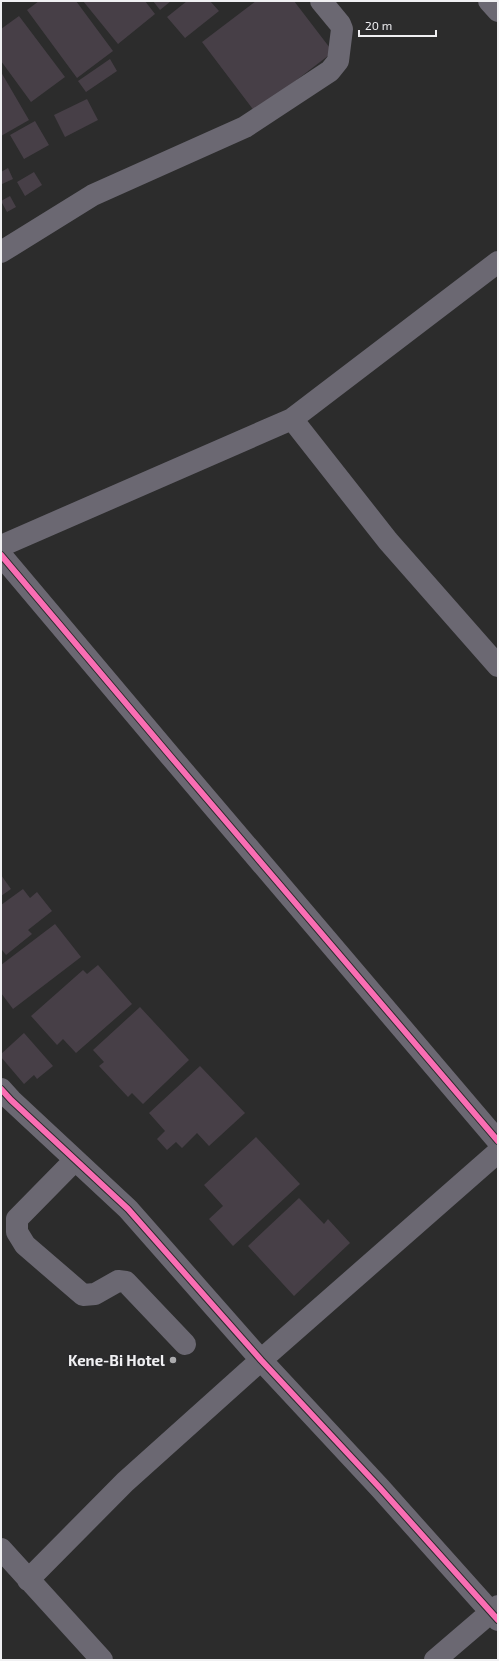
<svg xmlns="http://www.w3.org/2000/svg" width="499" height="1661" font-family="'Exo 2',sans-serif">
<rect width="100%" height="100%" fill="#2c2c2c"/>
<!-- building -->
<path fill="#473f47" d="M39 1H76L113 51 77 78 27 10Z
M83 1H145L155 14 118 44Z
M153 1H171L160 10Z
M187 1H210L219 11 185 38 167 17Z
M256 1H294L333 52 255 112 202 42Z
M19 16 65 77 31 102 1 61V29Z
M110 59 117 71 86 92 78 81Z
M1 72 29 120 1 136Z
M87 99 98 120 65 137 54 115Z
M35 121 49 145 24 159 10 135Z
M8 168 13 179 2 184 1 172Z
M34 172 42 185 25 196 17 182Z
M10 196 16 207 7 212 1 201Z
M1 875 11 889 1 896Z
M23 889 30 898 37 892 52 911 28 930 32 934 6 955 2 950 1 951V905Z
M55 924 81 957 13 1009 1 993V965Z
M98 965 132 1004 76 1053 63 1039 57 1045 31 1016 83 970 87 974Z
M140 1007 189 1060 143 1104 132 1093 128 1097 99 1066 104 1062 93 1050Z
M24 1033 53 1066 37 1079 34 1075 24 1084 1 1057V1054Z
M200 1066 245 1113 209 1146 197 1133 182 1148 176 1142 167 1150 157 1139 165 1131 149 1113Z
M256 1137 300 1184 233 1246 209 1219 223 1206 204 1185Z
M299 1198 324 1224 328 1219 350 1243 294 1296 248 1246Z"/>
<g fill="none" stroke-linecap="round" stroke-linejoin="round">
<!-- minor -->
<path stroke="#6b6872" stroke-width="22" d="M489 1 498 11
M1 252 93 195 245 127 330 71 338 61 342 29 340 24 321 1
M292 419 388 541 498 666
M1 546 292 419 498 262
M1 555 172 758 498 1141
M1 1089 11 1100 128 1209 261 1360 380 1488 498 1620
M75 1160 17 1219V1232L25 1245 83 1295 95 1294 118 1281 126 1282 185 1344
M1 1549 102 1660
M28 1580 125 1482 261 1360 498 1152
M435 1660 498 1606"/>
<defs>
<path id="cycleway" d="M1 555 172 758 498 1141
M1 1089 11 1100 128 1209 261 1360 380 1488 498 1620"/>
</defs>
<!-- cycleway casing -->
<use href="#cycleway" stroke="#2b2b2d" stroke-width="8"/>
<!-- cycleway -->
<use href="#cycleway" stroke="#f96db3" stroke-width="6"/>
</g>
<!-- markers -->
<circle fill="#ababad" stroke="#2b2b2d" stroke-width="1.5" cx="173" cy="1360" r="4"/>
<g text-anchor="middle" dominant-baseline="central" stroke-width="3" stroke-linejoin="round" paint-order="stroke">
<!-- poi labels -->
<g font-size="15" font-weight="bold" fill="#f0f0f2" stroke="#2b2b2d" text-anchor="end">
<text x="165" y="1360">Kene-Bi Hotel</text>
</g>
</g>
<!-- border -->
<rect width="499" height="1661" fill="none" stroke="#f0f0f2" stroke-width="4"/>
<!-- scale -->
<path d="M359 30v6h77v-6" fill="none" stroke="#f0f0f2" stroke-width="2"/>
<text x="365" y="30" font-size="12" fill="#f0f0f2" stroke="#2b2b2d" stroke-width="3" paint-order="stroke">20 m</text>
</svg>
